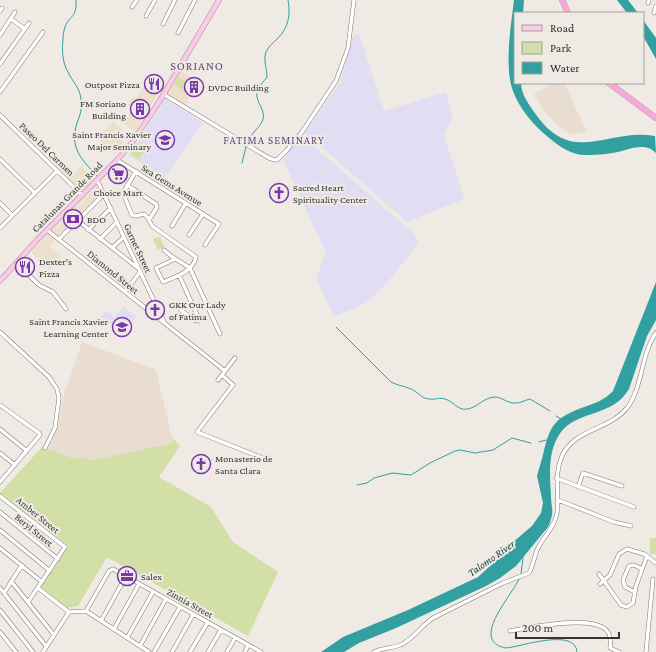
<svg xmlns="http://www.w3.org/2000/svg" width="656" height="652" font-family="'Crimson Pro',serif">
<rect width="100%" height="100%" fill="#efeae3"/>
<!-- commercial -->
<path fill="#ecdfcb" d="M181 71 199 82 185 106 167 94Z
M151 73 166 81 135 131 124 123 133 108 128 105 132 98 136 100Z
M113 121 122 130 117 136 124 144 115 155 97 137Z
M64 166 73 175 81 166 93 178 81 191 60 170Z
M98 185 102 193 49 246 61 256 49 270 31 252Z"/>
<!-- built -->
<path fill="#e8ddd0" d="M554 83H564L587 132 574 134 568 133 554 122 543 109 534 94Z
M82 342 156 370 173 443 88 461 75 459 48 450 58 424 63 398Z"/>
<!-- education -->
<path fill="#e1def4" d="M359 34 384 111 446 92 453 117 444 134 464 199 407 222 305 132 340 83 353 36Z
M165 99 203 123 165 177 128 155 142 135Z
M302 136 414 234 418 242 417 245 406 259 386 284 373 297 364 304 334 317 316 278 326 253 283 159Z
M123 306 136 316 125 337 101 316 106 310 114 317Z"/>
<!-- green -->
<path fill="#d2dfa6" d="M178 77 189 84 185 91 174 84Z
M140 142 147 147 139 160 131 154Z
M160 237 164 247 158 250 153 239Z
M172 437 180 446 159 477 211 507 233 542 278 572 248 636 107 557 78 606 67 608 40 588 68 546 0 493 42 447 75 459 87 456 88 461 173 443Z
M650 538H656V554H650Z"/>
<!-- water -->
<path fill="#329fa0" d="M514 0H524L523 13H515V83H521C521 95 530 106 537 116 574 166 607 128 655 136L656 153C645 142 631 149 618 152 609 154 598 155 588 155 572 156 560 147 548 137 534 126 519 108 513 91 504 66 511 26 514 0Z
M617 0H628L638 13H627Z
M643 20 656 38V59L643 36Z
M656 282V320L647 336 629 389C613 417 578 410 561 432 547 451 550 475 551 497 551 503 553 509 552 515 551 519 550 523 548 527L516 566 500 578 486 586 396 628 359 643 344 652H321L343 637 408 610 478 577 501 556 512 543 532 526 541 513 543 503 537 476C539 469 541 462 543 455 550 425 554 418 584 407 594 404 606 399 613 391Z"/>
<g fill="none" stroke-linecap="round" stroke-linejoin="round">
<!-- stream -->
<path stroke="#329fa0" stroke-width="1" d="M76 0C77 19 70 14 65 27 64 30 63 35 63 39 62 50 62 62 68 72 72 81 80 88 81 99 83 107 80 115 77 123 69 147 81 159 97 176
M247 142C251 133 261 127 263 119 266 110 255 102 257 92 258 86 264 82 267 77 267 68 263 60 266 52 268 47 273 43 276 40 288 29 291 16 288 0
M242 163 246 147
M336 327 391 382C398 386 405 386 411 389 418 392 422 399 430 399 435 400 440 397 445 399 453 401 458 411 467 409 477 408 484 397 495 397 502 397 508 404 516 403 521 403 525 400 530 399L550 411
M556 416 561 419
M539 442 546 440
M357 485 367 483 374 478 385 475 392 473 411 475 430 463 455 451 460 450 475 453 493 450 512 438 531 443
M521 574 523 558
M520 577C513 595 468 641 506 648 520 647 576 627 577 652"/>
<defs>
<path id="minor" d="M648 3 649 0
M132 7 137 0
M0 11 2 8
M654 13 656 6
M146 16 155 0
M11 19 25 29
M163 24 175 0
M178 33 195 0
M0 35 15 12
M0 64 29 23
M0 92 43 32
M163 94 269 158 275 160 278 159 287 150 302 132 336 81 348 48 354 0
M0 115 82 195
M0 159 35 193
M117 160 219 224 205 245
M136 171 123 193 132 215 136 216 144 214 148 218 152 226 196 257C193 272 175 277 163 282L156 268 175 259
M97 180 164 322
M127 185 156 204 157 207 149 220
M0 203 12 215
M77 220 139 269
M172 226 186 203
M0 228 57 171
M47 230 225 371
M88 230 111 208
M189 235 203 214
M59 239 104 194
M100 239 117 222
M112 248 124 237
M164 250 171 256 190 268 220 334
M16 263 39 285 53 292 66 309
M125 292 140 272
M177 307 194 320 198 321V317L179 275
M0 332 49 377 57 389 59 398 55 428 45 448
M222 375 233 385 197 432 270 461
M218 380 235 358
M0 405 39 433 40 435 0 482
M0 429 27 451
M0 453 15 465
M556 478 634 507
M578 487 583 473 622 486
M0 496 65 547 28 602
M558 500 614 522 631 526
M0 512 58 559
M0 530 50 571
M0 548 42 582
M599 574 621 605 627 607 633 603 636 586 647 556
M11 581 54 635
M600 584 610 575 619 554 627 549 644 554 656 563
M0 588 46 646
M38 588 69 612
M635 592 625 587 623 580 629 566 634 565 642 569
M4 593 22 565
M0 610 33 652
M86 611 109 571 113 569 261 652
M69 612 86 611 149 652
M101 621 126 576
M114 629 139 584
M510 631C530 627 585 617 602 627 611 631 611 640 610 648L619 652
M0 632 16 652
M127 638 153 592
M140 646 166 599
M43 652 69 612
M154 652 180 607
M172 652 193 615
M190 652 208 622
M208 652 221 630
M227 652 235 638
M245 652 248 645
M374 652C384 647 395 649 404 643 416 636 422 625 433 618L503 583 529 573C533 566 534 558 537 550 543 537 555 527 557 513 560 493 553 477 562 456 574 429 609 430 627 408 643 387 641 353 656 333
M646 652 653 579"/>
<path id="major" d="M0 281 37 240 117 160 131 144 159 102 219 0"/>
<path id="highway" d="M562 0 568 13
M609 83 656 118"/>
</defs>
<!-- minor casing -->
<use href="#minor" stroke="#7e7973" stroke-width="4.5"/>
<!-- major casing -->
<use href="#major" stroke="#b2819c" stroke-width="5.5"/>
<!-- highway casing -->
<use href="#highway" stroke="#b2819c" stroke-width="6"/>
<!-- minor -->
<use href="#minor" stroke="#fff" stroke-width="3.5"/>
<!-- major -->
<use href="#major" stroke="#f8cce6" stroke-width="4.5"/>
<!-- highway -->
<use href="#highway" stroke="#f4aad6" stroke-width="5.5"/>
</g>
<!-- icons -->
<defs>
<symbol id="restaurant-ring" viewBox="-11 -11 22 22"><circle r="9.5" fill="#efeae3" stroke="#7937ab" stroke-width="1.5"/><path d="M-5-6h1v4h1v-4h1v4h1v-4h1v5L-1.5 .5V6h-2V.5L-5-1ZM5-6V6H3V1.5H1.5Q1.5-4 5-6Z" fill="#7937ab"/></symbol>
<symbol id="building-ring" viewBox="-11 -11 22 22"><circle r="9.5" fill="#efeae3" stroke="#7937ab" stroke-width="1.5"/><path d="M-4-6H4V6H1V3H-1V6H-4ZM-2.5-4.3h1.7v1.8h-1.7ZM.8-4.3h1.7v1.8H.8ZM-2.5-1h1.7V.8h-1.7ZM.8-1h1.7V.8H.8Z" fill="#7937ab"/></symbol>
<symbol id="university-ring" viewBox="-11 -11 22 22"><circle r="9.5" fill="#efeae3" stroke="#7937ab" stroke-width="1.5"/><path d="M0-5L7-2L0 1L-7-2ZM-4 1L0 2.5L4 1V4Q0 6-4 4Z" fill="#7937ab"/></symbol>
<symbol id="supermarket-ring" viewBox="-11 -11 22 22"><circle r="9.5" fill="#efeae3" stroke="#7937ab" stroke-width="1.5"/><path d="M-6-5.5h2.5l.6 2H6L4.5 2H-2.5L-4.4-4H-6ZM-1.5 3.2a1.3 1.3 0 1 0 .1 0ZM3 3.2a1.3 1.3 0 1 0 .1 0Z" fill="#7937ab"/></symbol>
<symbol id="church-ring" viewBox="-11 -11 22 22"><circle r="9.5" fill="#efeae3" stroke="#7937ab" stroke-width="1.5"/><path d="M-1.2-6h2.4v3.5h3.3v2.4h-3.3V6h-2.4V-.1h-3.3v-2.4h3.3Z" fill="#7937ab"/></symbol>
<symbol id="bank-ring" viewBox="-11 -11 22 22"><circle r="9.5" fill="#efeae3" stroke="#7937ab" stroke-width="1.5"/><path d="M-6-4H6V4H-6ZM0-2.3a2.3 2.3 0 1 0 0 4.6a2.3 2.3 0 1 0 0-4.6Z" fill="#7937ab"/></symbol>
<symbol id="school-ring" viewBox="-11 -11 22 22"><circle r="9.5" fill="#efeae3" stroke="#7937ab" stroke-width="1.5"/><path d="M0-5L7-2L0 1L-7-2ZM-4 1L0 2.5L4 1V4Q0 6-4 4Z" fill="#7937ab"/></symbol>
<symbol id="office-ring" viewBox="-11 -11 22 22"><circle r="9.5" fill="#efeae3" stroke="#7937ab" stroke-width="1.5"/><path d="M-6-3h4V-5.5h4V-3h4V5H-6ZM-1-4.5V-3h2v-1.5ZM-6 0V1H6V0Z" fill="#7937ab"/></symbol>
</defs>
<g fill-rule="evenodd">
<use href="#restaurant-ring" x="143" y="73" width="22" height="22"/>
<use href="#building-ring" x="183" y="76" width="22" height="22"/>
<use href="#building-ring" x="129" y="98" width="22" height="22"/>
<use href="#university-ring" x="154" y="129" width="22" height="22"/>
<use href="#supermarket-ring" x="107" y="163" width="22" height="22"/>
<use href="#church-ring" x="268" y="182" width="22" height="22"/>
<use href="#bank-ring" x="62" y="208" width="22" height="22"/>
<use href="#restaurant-ring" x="14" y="256" width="22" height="22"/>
<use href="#church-ring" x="144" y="299" width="22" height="22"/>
<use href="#school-ring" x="111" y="316" width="22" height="22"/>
<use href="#church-ring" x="190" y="453" width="22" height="22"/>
<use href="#office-ring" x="116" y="565" width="22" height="22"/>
</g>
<g text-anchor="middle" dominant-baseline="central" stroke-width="4" stroke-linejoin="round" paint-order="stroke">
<!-- poi labels -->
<g font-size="10" fill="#363431" stroke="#efeae3" text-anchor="start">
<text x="140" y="84" text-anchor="end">Outpost Pizza</text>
<text x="208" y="87">DVDC Building</text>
<text x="126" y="103" text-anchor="end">FM Soriano<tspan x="126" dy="12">Building</tspan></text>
<text x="151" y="134" text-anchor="end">Saint Francis Xavier<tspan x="151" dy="12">Major Seminary</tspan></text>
<text x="293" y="187">Sacred Heart<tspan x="293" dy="12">Spirituality Center</tspan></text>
<text x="118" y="192" text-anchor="middle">Choice Mart</text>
<text x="87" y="219">BDO</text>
<text x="39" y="261">Dexter's<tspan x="39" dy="12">Pizza</tspan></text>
<text x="169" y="304">GKK Our Lady<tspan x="169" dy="12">of Fatima</tspan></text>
<text x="108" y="321" text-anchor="end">Saint Francis Xavier<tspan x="108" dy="12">Learning Center</tspan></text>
<text x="215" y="458">Monasterio de<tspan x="215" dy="12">Santa Clara</tspan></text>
<text x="141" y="576">Salex</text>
</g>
<!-- street labels -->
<g font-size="10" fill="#363431" stroke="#efeae3">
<text transform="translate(47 149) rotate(44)">Paseo Del Carmen</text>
<text transform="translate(172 185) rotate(32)">Sea Gems Avenue</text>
<text transform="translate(67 197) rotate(-45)">Catalunan Grande Road</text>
<text transform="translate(138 248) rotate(65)">Garnet Street</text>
<text transform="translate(113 272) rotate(39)">Diamond Street</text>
<text transform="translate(38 515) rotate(39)">Amber Street</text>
<text transform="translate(34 530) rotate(39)">Beryl Street</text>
<text transform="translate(190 603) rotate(29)">Zinnia Street</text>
</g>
<!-- neighbourhood labels -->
<g font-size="11" letter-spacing="1" fill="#654682" stroke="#efeae3">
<text x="274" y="140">FATIMA SEMINARY</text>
</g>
<!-- water labels -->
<g font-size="11" font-style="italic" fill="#0c3e3e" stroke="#efeae3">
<text transform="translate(491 558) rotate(-35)">Talomo River</text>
</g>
<!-- quarter labels -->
<g font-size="12" letter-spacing="1" fill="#654682" stroke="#efeae3">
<text x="197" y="66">SORIANO</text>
</g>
</g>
<!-- legend -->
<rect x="514" y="12" width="130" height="72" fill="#efeae3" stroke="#a5a19c"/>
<rect x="522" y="25" width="20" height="6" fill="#f8cce6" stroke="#a5a19c"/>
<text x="550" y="32" font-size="12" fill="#363431">Road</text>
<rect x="522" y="42" width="20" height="12" fill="#d2dfa6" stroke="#a5a19c"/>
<text x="550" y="52" font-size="12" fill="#363431">Park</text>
<rect x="522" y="62" width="20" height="12" fill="#329fa0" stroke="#a5a19c"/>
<text x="550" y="72" font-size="12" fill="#363431">Water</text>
<!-- scale -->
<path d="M516 632v6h103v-6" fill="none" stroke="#363431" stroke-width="2"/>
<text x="522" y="632" font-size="12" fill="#363431" stroke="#efeae3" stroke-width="3" paint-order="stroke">200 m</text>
</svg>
